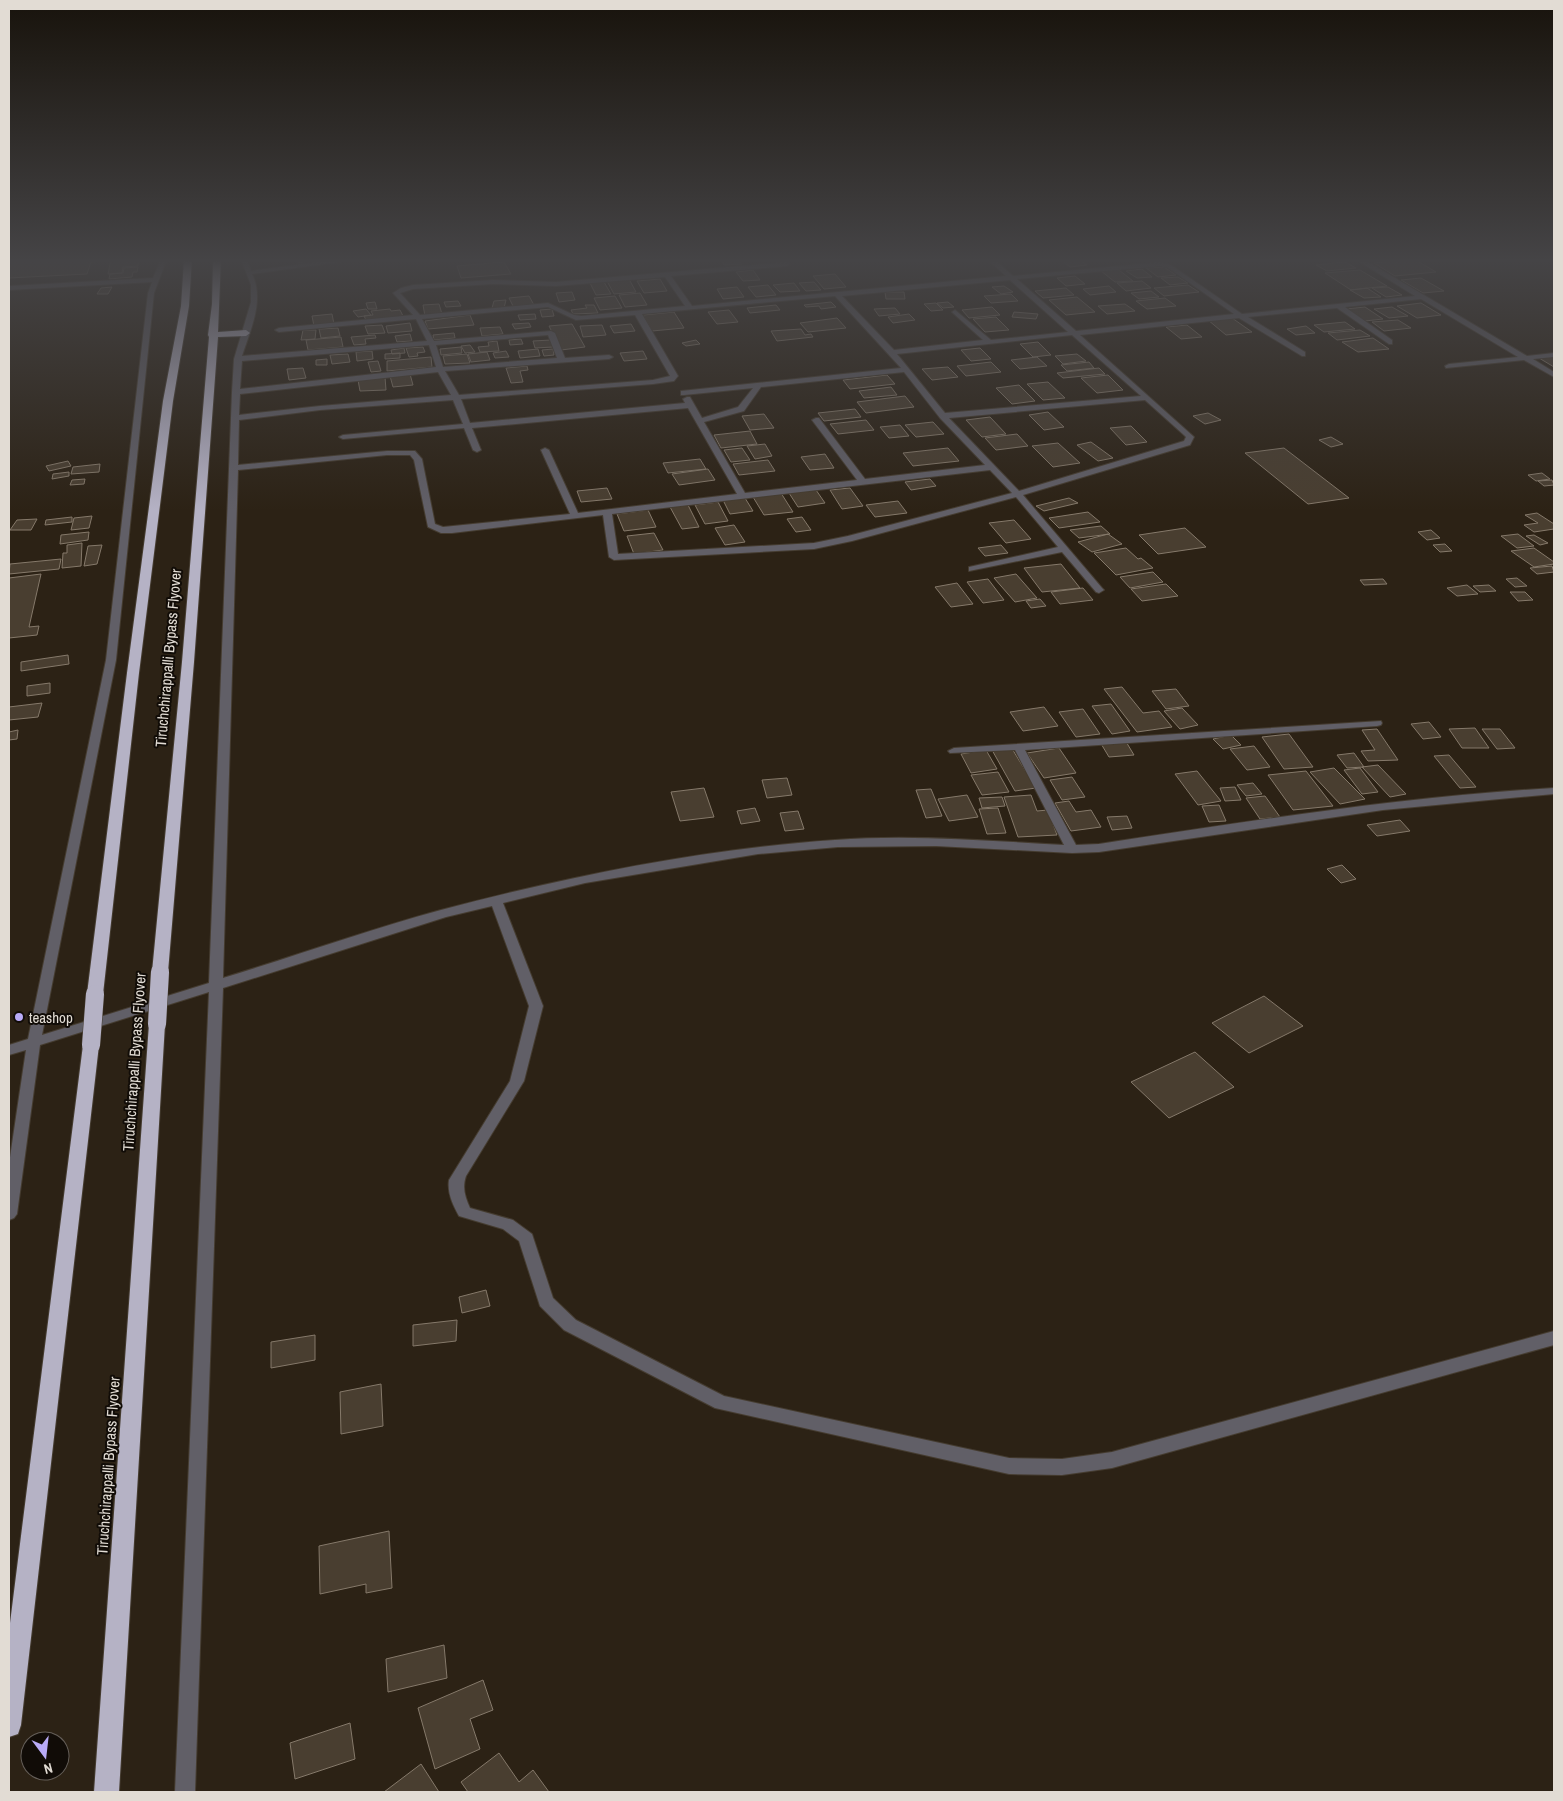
<svg xmlns="http://www.w3.org/2000/svg" width="1563" height="1801" font-family="'Archivo Narrow',sans-serif">
<rect width="100%" height="100%" fill="#2c2215"/>
<!-- building -->
<path fill="#493e30" stroke="#85796a" d="M9 259H107L106 261 91 262 87 274 9 278Z
M111 259H139L138 266 123 267 122 273 108 274Z
M318 259 334 260 309 264 298 262Z
M721 259H739L742 264 724 265Z
M1060 259H1079L1087 265 1070 267Z
M1414 259 1436 272 1395 276 1374 263Z
M504 262 511 274 461 278 457 266Z
M1345 262 1356 268 1327 271 1316 265Z
M138 267 137 272H133L132 277 109 279 110 274 123 273 124 268Z
M1164 267 1176 275 1158 277 1146 268Z
M1142 269 1152 277 1137 278 1126 271Z
M753 270 760 280 743 281 736 272Z
M1119 270 1133 281 1115 282 1101 271Z
M1360 270 1387 286 1351 290 1325 273Z
M835 274 846 287 824 289 813 276Z
M1075 276 1085 284 1066 286 1057 278Z
M1178 277 1188 283 1170 285 1161 278Z
M1421 278 1444 291 1423 293 1401 280Z
M629 279 636 292 614 294 607 281Z
M660 279 667 291 644 293 637 281Z
M1142 281 1151 288 1126 291 1117 283Z
M604 282 611 294 596 295 590 283Z
M814 282 821 290 806 291 799 283Z
M794 283 800 291 780 292 773 285Z
M768 285 776 295 756 297 748 287Z
M1188 285 1199 292 1164 296 1154 288Z
M1004 286 1013 292 1001 294 992 287Z
M1109 286 1116 292 1090 295 1083 289Z
M112 287 108 294H97L101 288Z
M737 287 744 297 723 299 717 289Z
M1388 287 1402 295 1386 297 1372 288Z
M1066 288 1074 295 1043 298 1035 291Z
M1367 288 1381 297 1364 298 1350 290Z
M1151 291 1159 297 1139 299 1131 293Z
M572 292 575 300 559 302 556 293Z
M885 292H904L905 299H886Z
M640 293 647 305 625 307 619 295Z
M1011 294 1018 301 991 303 984 296Z
M529 296 534 305 514 308 509 298Z
M615 296 622 308 600 310 594 298Z
M1077 297 1095 312 1066 315 1049 300Z
M1165 298 1176 306 1147 309 1136 301Z
M506 300 504 308H492L494 301Z
M458 301 461 306 446 307 444 302Z
M375 302 377 309H368L366 303Z
M831 302 836 307 821 309 819 306 806 307 804 305Z
M948 302 954 307 943 308 937 303Z
M936 303 943 310 931 311 924 304Z
M1421 303 1441 315 1417 318 1397 306Z
M439 304 442 314 425 316 423 305Z
M1125 304 1135 311 1107 314 1098 306Z
M585 305H594L598 313 573 314 571 310 587 308Z
M776 305 780 310 750 313 747 308Z
M992 307 1000 315 969 318 962 310Z
M1365 307 1383 319 1365 321 1346 309Z
M1392 307 1408 316 1389 318 1374 309Z
M895 308 900 314 879 316 874 309Z
M366 309 371 315 358 317 353 311Z
M390 309 391 311 400 310 403 316 366 320 364 316 373 315 371 311Z
M552 309 554 316 542 317 540 310Z
M729 310 738 322 717 324 708 312Z
M674 312 684 328 652 331 643 315Z
M1014 312 1038 314 1036 319 1012 317Z
M332 314 334 324 314 326 312 316Z
M535 314 536 319 520 320 518 315Z
M909 314 915 320 893 323 888 317Z
M470 315 474 325 428 329 425 321Z
M996 317 1009 330 985 332 973 319Z
M837 318 846 328 808 332 800 323Z
M1232 318 1252 332 1226 335 1208 320Z
M1398 320 1411 328 1384 331 1372 322Z
M1345 322 1355 329 1324 332 1314 325Z
M410 323 412 331 388 333 386 326Z
M529 323 531 327 515 329 512 324Z
M572 324 585 347 561 350 549 326Z
M631 324 635 331 614 333 610 326Z
M382 325 385 333 368 334 365 326Z
M602 325 606 335 583 337 580 326Z
M1187 325 1202 337 1181 339 1166 327Z
M1306 326 1315 333 1296 335 1287 329Z
M500 327 503 334 482 336 480 328Z
M338 328 340 336 321 338 319 329Z
M801 329 805 335 811 334 813 337 777 341 771 331Z
M303 330H316L315 339 301 340Z
M1360 330 1370 336 1337 340 1328 333Z
M454 333 455 338 434 340 433 335Z
M410 334 412 341 397 342 395 336Z
M375 335 376 338 365 339 366 344 354 345 351 337Z
M341 337 343 347 308 350 306 340Z
M1373 338 1389 349 1358 352 1342 342Z
M521 339 523 344 510 345 509 340Z
M551 340 553 347 535 348 533 341Z
M696 340 700 344 686 346 682 343Z
M497 341 499 351 480 352 478 347 489 346 488 342Z
M1038 342 1051 355 1033 357 1020 344Z
M470 345 475 352 465 353 461 346Z
M423 347 425 352 417 353 418 356 409 357 406 348Z
M461 347 462 353 441 355 440 349Z
M404 348 405 353 392 354 391 350Z
M980 348 991 359 971 361 961 350Z
M538 349 540 356 520 358 518 351Z
M553 349 554 355 544 356 542 350Z
M372 351 373 359 357 361 356 352Z
M506 351 509 357 495 358 493 353Z
M643 351 647 359 624 361 620 353Z
M487 352 490 360 471 362 468 354Z
M400 353V358L385 359V354Z
M348 354 350 362 332 364 330 355Z
M467 354 470 363 445 364 443 356Z
M1077 354 1086 361 1063 364 1055 356Z
M1554 356V367L1539 358Z
M431 357 432 367 387 371V361Z
M1037 357 1047 366 1020 369 1011 360Z
M327 359V365H316V360Z
M378 361 381 371 371 372 368 362Z
M991 362 1001 372 966 376 957 366Z
M1089 362 1094 368 1067 371 1061 365Z
M527 366 528 370 520 371 523 382 511 383 506 368Z
M948 367 958 377 932 380 922 369Z
M303 368 306 378 289 380 287 369Z
M1099 368 1105 374 1063 378 1057 373Z
M410 374 413 385 393 387 390 376Z
M887 375 895 384 850 389 843 380Z
M1108 375 1123 390 1097 393 1081 378Z
M385 377 386 390 360 391 358 380Z
M1048 382 1065 398 1043 400 1027 384Z
M1019 385 1035 401 1012 404 996 388Z
M891 387 897 395 864 398 859 391Z
M905 396 914 407 866 413 857 402Z
M855 409 861 417 824 421 818 413Z
M1048 412 1064 427 1044 430 1029 415Z
M1208 413 1221 420 1205 424 1193 416Z
M764 414 774 428 750 430 742 416Z
M990 417 1006 434 982 437 966 420Z
M866 420 874 430 838 434 830 424Z
M933 422 944 434 916 437 905 425Z
M900 425 909 436 889 438 880 427Z
M1131 426 1147 442 1126 445 1110 428Z
M750 431 757 444 721 448 714 435Z
M1017 434 1028 446 996 450 985 438Z
M1331 437 1343 444 1331 447 1319 440Z
M1091 442 1113 458 1098 461 1077 445Z
M1058 443 1080 463 1053 467 1032 446Z
M765 444 772 456 755 459 747 446Z
M742 448 750 460 731 462 724 450Z
M948 448 959 461 913 466 903 453Z
M1284 448 1349 498 1308 504 1245 453Z
M825 454 834 468 810 470 801 457Z
M700 459 706 469 668 473 663 463Z
M768 460 775 471 739 475 733 464Z
M68 461 71 466 49 471 46 466Z
M100 464 99 472 71 474 73 467Z
M708 469 715 480 679 485 672 474Z
M69 472V476L52 479 53 474Z
M1542 473 1550 479 1536 481 1528 475Z
M85 479 84 484 70 485 72 480Z
M930 479 936 486 911 490 905 482Z
M1552 480 1554 485 1544 486 1538 481Z
M607 488 612 499 581 502 577 491Z
M850 488 863 506 842 509 830 490Z
M816 490 825 503 798 507 789 493Z
M781 493 793 512 764 515 753 497Z
M745 498 753 511 730 514 723 500Z
M1069 498 1078 503 1044 511 1036 506Z
M898 501 907 513 875 517 866 505Z
M718 502 728 521 705 524 695 505Z
M688 505 699 527 682 529 670 507Z
M648 510 656 527 624 531 617 514Z
M1088 512 1100 522 1059 528 1049 518Z
M1537 513 1554 524V529L1534 532 1524 525 1538 523 1525 515Z
M92 516 89 528 71 530 74 518Z
M72 517V522L45 525 46 520Z
M802 517 811 530 796 532 787 519Z
M37 519 31 530H10L17 520Z
M1014 520 1031 539 1006 543 989 523Z
M734 525 745 542 725 545 715 528Z
M1101 526 1110 534 1079 538 1070 530Z
M1185 528 1206 547 1158 554 1139 535Z
M1431 530 1440 538 1427 540 1418 532Z
M89 532 88 540 60 544 61 535Z
M654 533 663 550 634 554 627 536Z
M1108 534 1122 544 1092 552 1078 542Z
M1518 534 1534 546 1517 548 1501 536Z
M1534 535 1548 543 1540 545 1526 536Z
M82 543 81 566 62 568 63 553H67V545Z
M1445 544 1452 551 1440 552 1433 545Z
M102 545 97 564 84 566 88 546Z
M1001 545 1008 553 985 556 978 548Z
M1126 548 1138 559 1141 558 1153 568 1116 575 1094 553Z
M1534 548 1554 562V564L1534 567 1511 551Z
M61 559 59 569 9 574 10 564Z
M1061 564 1080 588 1042 592 1024 568Z
M1552 566 1554 572 1537 574 1530 568Z
M1153 572 1163 582 1130 588 1120 577Z
M41 574 29 627 39 626 37 635 9 638V578Z
M1016 574 1037 598 1015 602 994 578Z
M1517 578 1527 586 1515 587 1506 579Z
M988 579 1004 600 983 603 967 582Z
M1383 579 1387 584 1364 585 1360 580Z
M957 583 973 604 951 607 935 587Z
M1166 584 1178 596 1142 601 1131 589Z
M1467 585 1478 594 1457 596 1447 588Z
M1489 585 1496 591 1480 592 1473 586Z
M1083 588 1093 600 1060 604 1051 592Z
M1510 592H1525L1533 600 1518 601Z
M1040 599 1046 606 1031 608 1026 601Z
M68 655 69 664 21 671V662Z
M50 683V693L27 696V686Z
M1122 687 1143 713 1159 711 1172 727 1137 732 1104 689Z
M1176 689 1189 706 1166 709 1152 691Z
M42 703 38 717 9 720V707Z
M1111 704 1130 731 1112 734 1092 706Z
M1044 707 1058 726 1023 731 1010 712Z
M1182 708 1198 725 1180 729 1164 711Z
M1083 709 1100 734 1076 737 1059 712Z
M1429 722 1441 737 1423 739 1411 724Z
M1475 728 1489 748H1462L1449 729Z
M1377 729 1398 760 1368 761 1361 751 1375 750 1362 730Z
M1482 729H1500L1515 748 1497 749Z
M18 730 17 739 9 740V732Z
M1289 734 1313 767 1284 769 1262 737Z
M1231 735 1241 745 1223 749 1213 739Z
M1125 740 1134 755 1109 757 1100 742Z
M1254 746 1270 767 1247 770 1230 749Z
M1011 747 1036 788 1015 791 992 750Z
M1059 748 1076 773 1044 778 1027 753Z
M986 750 997 769 971 773 961 754Z
M1354 753 1364 767 1347 768 1337 755Z
M1449 755 1476 787 1460 788 1434 756Z
M1378 765 1406 794 1390 797 1362 767Z
M1334 768 1365 799 1340 804 1310 772Z
M1360 768 1378 792 1362 794 1344 770Z
M1197 771 1221 801 1198 805 1175 774Z
M1306 771 1333 806 1293 810 1268 775Z
M998 772 1009 792 982 795 971 775Z
M1072 777 1085 797 1062 800 1050 780Z
M787 778 792 795 767 798 762 780Z
M1253 783 1262 794 1246 796 1237 785Z
M1235 787 1241 800 1225 801 1220 788Z
M704 788 714 817 680 821 671 792Z
M931 789 942 816 926 818 916 790Z
M967 795 978 817 949 821 938 799Z
M1031 795 1037 811 1048 810 1057 835 1018 837 1004 797Z
M1265 796 1280 817 1260 819 1246 798Z
M1002 797 1005 806 982 808 979 798Z
M1069 801 1076 812 1091 810 1101 827 1071 831 1055 803Z
M1219 805 1226 821 1209 822 1202 806Z
M755 808 760 821 741 824 737 811Z
M998 808 1006 833 987 834 979 809Z
M798 811 804 829 785 831 780 813Z
M1127 816 1132 828 1112 830 1107 817Z
M1400 820 1410 831 1377 836 1367 825Z
M1342 865 1356 879 1341 883 1327 869Z
M1264 996 1303 1026 1249 1053 1212 1023Z
M1195 1052 1234 1087 1169 1118 1131 1082Z
M486 1290 490 1306 462 1313 459 1297Z
M457 1320 456 1341 413 1346V1325Z
M315 1335V1360L271 1368V1342Z
M381 1384 383 1426 341 1434 340 1392Z
M389 1531 392 1588 366 1593V1584L320 1594 319 1546Z
M444 1645 447 1678 388 1692 386 1659Z
M483 1680 493 1710 470 1719 480 1749 435 1769 418 1708Z
M350 1723 355 1759 295 1779 290 1743Z
M499 1753 519 1782 533 1770 549 1792H468L461 1782Z
M421 1764 439 1792H384Z"/>
<g fill="none" stroke-linecap="round" stroke-linejoin="round">
<defs>
<path id="minor" d="M161 259H167L154 293 116 660 42 1035 209 983 232 392 234 359 251 302V285L241 259H247L251 271 339 259H360L252 274C265 300 250 331 242 356L427 341 416 319 279 332 275 330 279 328 413 315 393 293 401 288 413 285 493 280 556 282 787 262 790 264 787 266 671 276 692 306 1006 276 987 259H994L1013 276 1160 262 1171 265 1242 314 1415 296 1355 259H1363L1527 356 1554 353V357L1533 359 1554 372V377L1524 360 1446 368 1445 366 1449 364 1518 357 1421 299 1345 307 1392 340V344H1389L1337 308 1248 317 1305 352V356H1302L1239 318 1080 335 1194 437 1190 445 1023 495 1102 588 1104 590 1099 593 1096 592 1062 552 969 571V567L1058 547 1016 497 852 541 814 549 614 560 609 557 603 515 452 533H441L428 527 414 460 410 455H387L238 470 223 978C295 956 368 930 441 910 570 876 702 849 835 840 911 834 988 841 1064 845L1015 750 950 753 948 751 954 748 1381 721 1382 723 1381 725 1377 726 1025 750 1076 845 1099 844C1250 821 1401 797 1554 788V794L1383 810 1099 852 1072 853 936 846 838 847 758 854 585 883 503 903 543 1006 524 1081 466 1176C462 1188 465 1197 470 1208L513 1220 532 1234 553 1298 576 1320 724 1396 1009 1458 1062 1459 1112 1452 1554 1331V1345L1112 1468 1062 1475 1009 1474 715 1408 564 1330 540 1306 519 1241 503 1229 459 1216C453 1205 447 1193 449 1180L510 1081 529 1006 492 906 446 917 223 988 195 1792H175L209 992 40 1045 17 1214 14 1218 9 1220V1164L26 1050 9 1055V1045L28 1039 106 660 148 293 152 282 9 290V286L153 278ZM1160 266 1167 267 1234 314 1076 331 1017 279ZM665 277 685 306 581 316 574 315 548 303 420 315 400 293 413 289 493 284 556 286ZM1010 280 1068 332 991 340 955 310 952 312 953 313 983 340 894 350 842 296ZM835 296 901 368 681 391V395H684L753 388 738 407 702 418 690 397H687L683 399 685 403 470 423 461 399 653 384 674 381 678 376 642 314ZM548 307 576 320 635 315 670 376 653 380 459 395 445 371 609 359 613 357 609 355 565 358 555 333 551 331 434 341 422 319ZM548 335 557 358 443 367 436 345ZM1072 335 1141 396 945 413 897 354ZM429 345 436 367 240 389 242 361ZM438 372 451 395 320 406 239 415 240 394ZM904 372 940 418 985 465 865 479 819 418H816L812 420 857 480 745 493 704 422 744 411 761 387ZM453 400 463 424 343 435 339 437 343 439 464 428 473 450 477 452 481 450 472 428 688 408 737 494 578 513 549 450 545 448 541 450 570 514 443 527 435 524 422 459 415 451H387L238 465 239 420 320 410ZM1145 400 1184 435 1186 437 1184 441 1019 491 949 418ZM990 470 1012 493 848 536 814 543 618 554 612 514Z"/>
<path id="highway" d="M184 259H192L189 306 173 401 139 673 103 994 101 998 95 999 89 998 87 994 127 673 163 401 181 306Z
M213 259H221L218 332 246 330 250 333 246 336 218 337 194 662 168 972 166 976 160 977 154 976 152 972 182 662 209 337 208 335 212 304Z
M157 1018 163 1020 165 1024 119 1792H94L149 1024 151 1020Z
M91 1039 97 1041 99 1045 21 1725 18 1734 9 1737V1631L83 1045 85 1041Z"/>
</defs>
<!-- minor casing -->
<use href="#minor" stroke="#453c30" stroke-width="2"/>
<!-- highway casing -->
<use href="#highway" stroke="#453c30" stroke-width="2"/>
<!-- minor -->
<use href="#minor" fill="#615f67" fill-rule="evenodd"/>
<!-- highway -->
<use href="#highway" fill="#b5b2c5" fill-rule="evenodd"/>
<defs>
<path id="highway-bridge" d="M157 1024 160 972
M91 1045 95 994"/>
</defs>
<!-- highway-bridge casing -->
<use href="#highway-bridge" stroke="#453c30" stroke-width="19" stroke-linecap="butt"/>
<!-- highway-bridge -->
<use href="#highway-bridge" stroke="#b5b2c5" stroke-width="18"/>
</g>
<!-- sky -->
<linearGradient id="sky" x2="0" y2="1"><stop stop-color="#18130c"/><stop offset="0.51" stop-color="#454446"/><stop offset="1" stop-color="#454446" stop-opacity="0"/></linearGradient>
<rect width="1563" height="511" fill="url(#sky)"/>
<!-- markers -->
<circle fill="#b9abf7" stroke="#110c07" stroke-width="2" cx="19" cy="1017" r="5"/>
<g text-anchor="middle" dominant-baseline="central" stroke-width="4" stroke-linejoin="round" paint-order="stroke">
<!-- street labels -->
<g font-size="15" fill="#e2dcd4" stroke="#110c07">
<text transform="translate(168 658) rotate(-85)">Tiruchchirappalli Bypass Flyover</text>
<text transform="translate(134 1062) rotate(-86)">Tiruchchirappalli Bypass Flyover</text>
<text transform="translate(108 1466) rotate(-86)">Tiruchchirappalli Bypass Flyover</text>
</g>
<!-- poi labels -->
<g font-size="15" fill="#e2dcd4" stroke="#110c07" text-anchor="start">
<text x="29" y="1017">teashop</text>
</g>
</g>
<!-- border -->
<rect width="1563" height="1801" fill="none" stroke="#e2dcd4" stroke-width="20"/>
<!-- north arrow -->
<g transform="translate(45 1756) rotate(165)"><circle r="24" fill="#110c07" stroke="#655f59"/>
<path d="M0-4L9 19L0 12L-9 19Z" fill="#b9abf7"/>
<text y="-8" font-size="14" font-weight="bold" text-anchor="middle" fill="#e2dcd4">N</text>
</g>
</svg>
